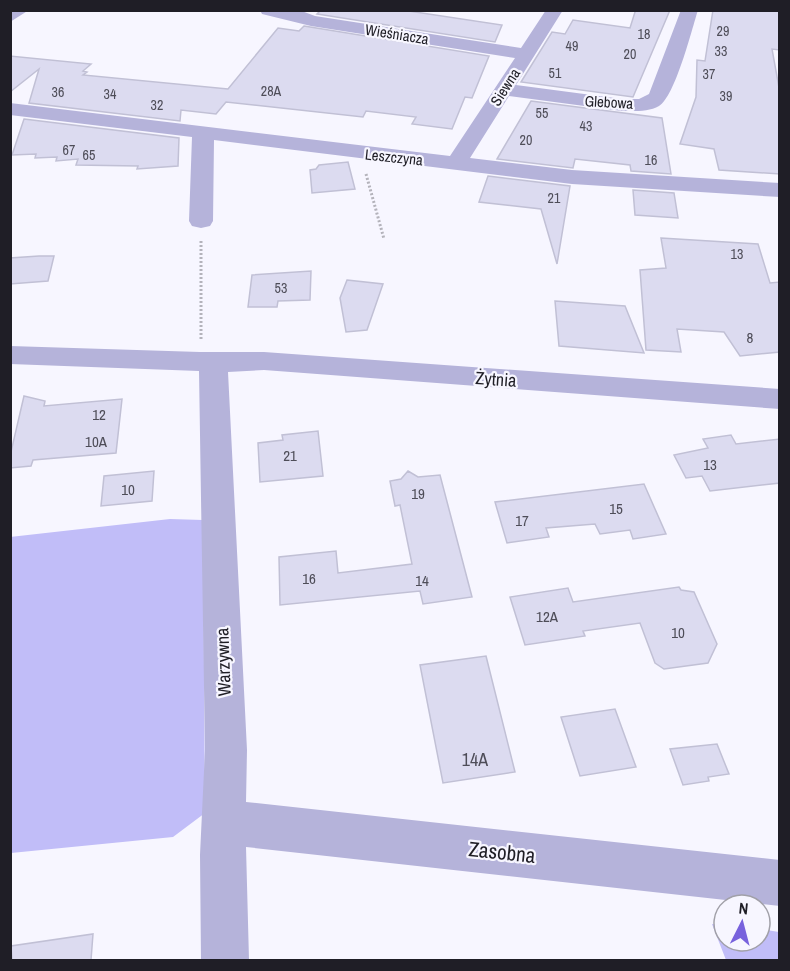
<svg xmlns="http://www.w3.org/2000/svg" width="790" height="971" font-family="'Archivo Narrow',sans-serif">
<rect width="100%" height="100%" fill="#f7f6ff"/>
<!-- green -->
<path fill="#c1bdf8" d="M170 519 203 520 205 813 173 837 11 853 10 537Z
M712 924 724 925V941H760V929L779 932V960H726Z"/>
<!-- building -->
<path fill="#dcdbf0" stroke="#c1c0d5" stroke-width="1.5" d="M321 10H402L502 25 495 42 317 14Z
M638 10H670L633 97 521 82 552 32 565 34 573 20 630 28 635 12Z
M713 10H780V50L772 49 780 93V174L719 170 714 149 680 144 696 97 697 60 705 61Z
M304 26 489 56 472 98 465 97 452 129 412 124 416 117 366 111 363 117 226 102 216 114 181 110 180 121 29 103 39 69 10 92V56L91 64 83 71 87 72 83 75 228 89 278 28 299 31Z
M531 101 662 118 671 174 631 171 630 165 575 159 573 168 497 159Z
M24 119 179 138 178 166 137 169 138 166 76 165 78 159 56 161 57 157 35 158 36 154 12 155Z
M348 162 355 189 312 193 310 170 316 169 319 165Z
M488 176 570 186 557 264 541 209 479 202Z
M633 190 674 193 678 218 635 215Z
M661 238 758 244 770 283 780 282V352L740 356 724 332 677 329 681 352 646 350 640 270 666 268Z
M39 256H54L48 281 10 284V258Z
M311 271 310 300 278 301 277 307H248L252 275Z
M347 280 383 284 367 330 346 332 340 298Z
M555 301 625 306 644 353 559 346Z
M24 396 45 401 44 406 122 399 116 453 33 460 31 466 10 468V456Z
M318 431 323 476 260 482 258 443 283 440 282 435Z
M731 435 736 444 780 439V483L710 491 702 476 686 478 674 455 708 448 703 439Z
M154 471 152 501 101 506 104 476Z
M408 471 418 477 440 475 472 597 423 604 420 591 280 605 279 557 336 551 338 573 412 564 400 505 395 506 390 481 401 479Z
M644 484 666 534 633 539 630 530 600 534 595 524 546 528 549 537 507 543 495 502Z
M679 587 681 590 694 592 717 644 708 663 664 669 655 663 640 623 583 631 585 636 525 645 510 597 568 588 573 602Z
M486 656 515 772 443 783 420 665Z
M615 709 636 767 580 776 561 717Z
M717 744 729 774 708 777 709 781 683 785 670 749Z
M93 934 91 960H12L11 946Z"/>
<g fill="none" stroke-linecap="round" stroke-linejoin="round">
<!-- path -->
<path stroke="#b4b3bb" stroke-width="3" stroke-dasharray="2 2" stroke-linecap="butt" d="M366 174 384 239
M201 241V339"/>
<!-- minor -->
<path fill="#b5b3da" fill-rule="evenodd" d="M10 10H29L10 22Z
M260 10H299L315 16 521 48 546 10H563L516 85 622 99H639L649 94 681 10H698C692 29 675 97 659 106 649 112 634 111 622 111L509 96 470 158 572 170 780 183V197L572 184 214 140 213 221 210 226 201 228 192 226 189 221 192 137 10 115V103L450 156 515 58 311 26 262 14Z
M10 346 200 352H264L780 389V409L264 370 228 372 247 750 246 802 780 860V906L246 847 249 960H201L200 855 205 750 199 371 10 364Z"/>
</g>
<g text-anchor="middle" dominant-baseline="central" stroke-width="4.5" stroke-linejoin="round" paint-order="stroke">
<!-- far-number labels -->
<g font-size="14" fill="#4e4d58">
<text x="723" y="31">29</text>
<text x="644" y="34">18</text>
<text x="572" y="46">49</text>
<text x="721" y="51">33</text>
<text x="630" y="54">20</text>
<text x="555" y="73">51</text>
<text x="709" y="74">37</text>
<text x="271" y="91">28A</text>
<text x="58" y="92">36</text>
<text x="110" y="94">34</text>
<text x="726" y="96">39</text>
<text x="157" y="105">32</text>
<text x="542" y="113">55</text>
<text x="586" y="126">43</text>
<text x="526" y="140">20</text>
<text x="69" y="150">67</text>
<text x="89" y="155">65</text>
<text x="651" y="160">16</text>
<text x="554" y="198">21</text>
<text x="737" y="254">13</text>
<text x="281" y="288">53</text>
</g>
<!-- far-street labels -->
<g font-size="15" fill="#1f1e26" stroke="#f7f6ff">
<text transform="translate(397 34) rotate(9)">Wieśniacza</text>
<text transform="translate(505 87) rotate(-57)">Siewna</text>
<text transform="translate(609 102) rotate(3)">Glebowa</text>
<text transform="translate(394 157) rotate(6)">Leszczyna</text>
</g>
<!-- number labels -->
<g font-size="15" fill="#4e4d58">
<text x="750" y="337">8</text>
<text x="99" y="414">12</text>
<text x="96" y="441">10A</text>
<text x="290" y="455">21</text>
<text x="710" y="464">13</text>
<text x="128" y="489">10</text>
<text x="418" y="493">19</text>
<text x="616" y="508">15</text>
<text x="522" y="520">17</text>
<text x="309" y="578">16</text>
<text x="422" y="580">14</text>
<text x="547" y="616">12A</text>
<text x="678" y="632">10</text>
</g>
<!-- street labels -->
<g font-size="18" fill="#1f1e26" stroke="#f7f6ff">
<text transform="translate(496 379) rotate(4)">Żytnia</text>
<text transform="translate(223 662) rotate(-92)">Warzywna</text>
</g>
<!-- near-number labels -->
<g font-size="18" fill="#4e4d58">
<text x="475" y="759">14A</text>
</g>
<!-- near-street labels -->
<g font-size="21" fill="#1f1e26" stroke="#f7f6ff">
<text transform="translate(502 852) rotate(6)">Zasobna</text>
</g>
</g>
<!-- border -->
<rect width="790" height="971" fill="none" stroke="#1f1e26" stroke-width="24"/>
<!-- north arrow -->
<g transform="translate(742 923) rotate(6)"><circle r="28" fill="#f7f6ff" stroke="#a1a0a8" stroke-width="1.5"/>
<path d="M0-4.5L10 22L0 15L-10 22Z" fill="#7862dd"/>
<text y="-9" font-size="16" font-weight="bold" text-anchor="middle" fill="#1f1e26">N</text>
</g>
</svg>
